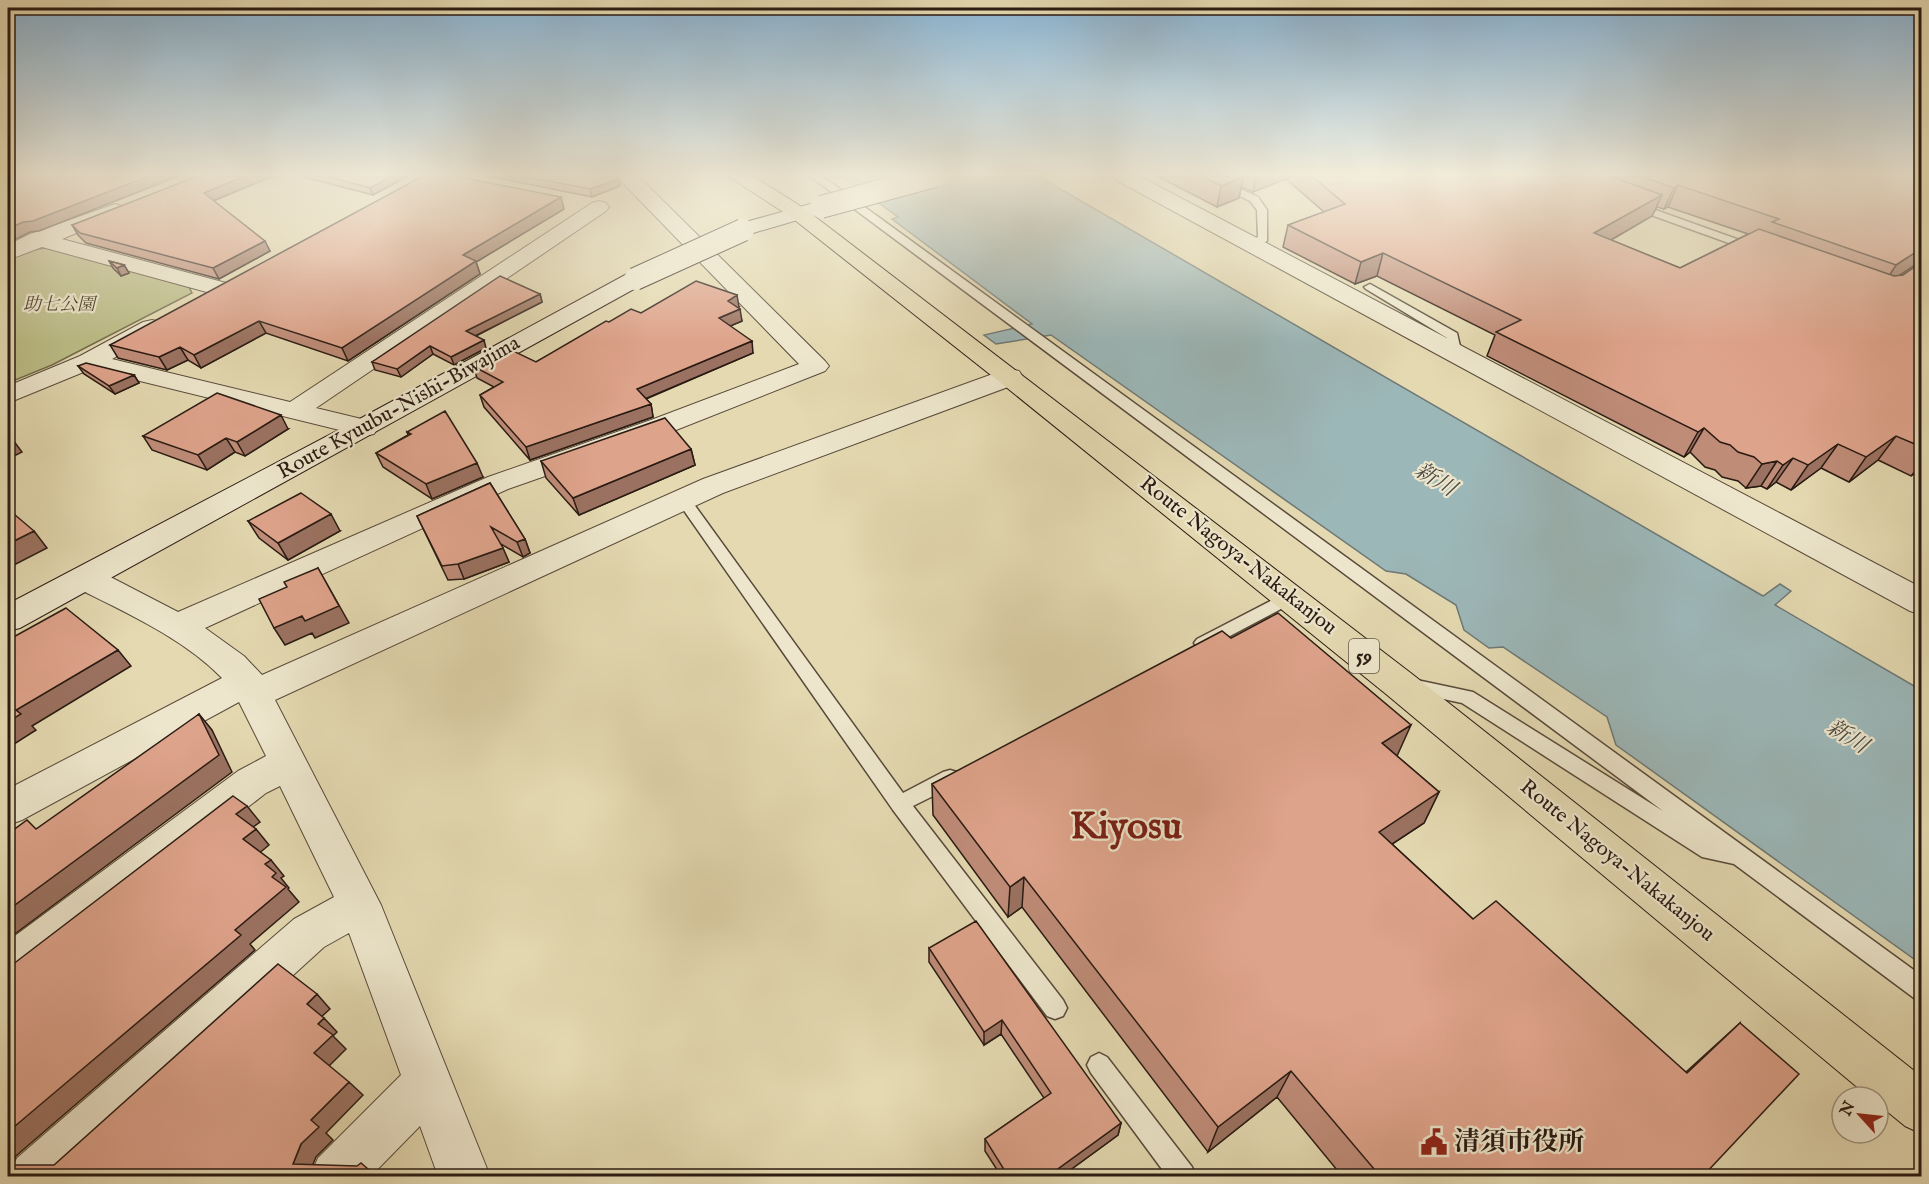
<svg xmlns="http://www.w3.org/2000/svg" width="1929" height="1184" font-family="'IM FELL English','Noto Serif JP',serif">
<rect width="100%" height="100%" fill="#e4d9b1"/>
<filter id="stains"><feTurbulence type="fractalNoise" baseFrequency=".00333" numOctaves="4"/><feColorMatrix values="0 0 0 0 .2 0 0 0 0 .09 0 0 0 0 .02 0 0 0 .5 -.17"/></filter>
<radialGradient id="worn" r=".72"><stop offset=".6" stop-color="#630" stop-opacity="0"/><stop offset="1" stop-color="#630" stop-opacity=".3"/></radialGradient>
<!-- green -->
<path fill="#bcbd87" stroke="#736c4d" stroke-width="1.5" d="M47 248 189 287 192 293 52 365 8 383V259L28 250Z"/>
<!-- water -->
<path fill="#9cb7b8" stroke="#6e7976" stroke-width="1.5" d="M832 176H1038L1763 596 1780 584 1791 591 1775 605 1921 690V964L1616 745 1607 717 1503 647 1489 648 1464 630 1456 605 1406 574 1386 571 1051 335 996 344 984 335 1032 324 892 219 898 217 843 177 836 179Z"/>
<g fill="none" stroke-linecap="round" stroke-linejoin="round">
<defs>
<path id="lane" d="M810 176H822L1922 976V1001L1914 998 1734 864 1702 857 1462 703 1406 691 1403 686 1406 681 1412 679 1473 692 1663 811Z
M1198 176H1212L1258 197 1267 210V241L1254 247H1246V243L1258 237 1257 210 1250 201Z
M1633 202 1759 247 1761 249 1759 251H1751L1629 207V203Z
M1370 284 1457 333 1462 355 1461 358H1451L1447 338 1366 289 1364 287Z
M683 494 688 496 903 793 943 772 950 770 957 772 960 778 957 784 913 806 1063 1000 1067 1008 1063 1016 1055 1019 1047 1016 893 810 678 502 675 499Z
M1290 591 1296 593 1298 597 1296 601 1209 647 1203 649 1197 647 1194 643 1197 639Z
M1099 1053 1107 1057 1192 1167 1196 1176H1167L1091 1073 1087 1065 1091 1057Z"/>
<path id="street" d="M616 176H638L825 361 829 366 825 371 671 432 508 489 205 628 244 656 262 675 703 479 1001 371 1010 369 1019 371 1023 377 1019 383 723 493 275 700 381 905 490 1176H438L420 1126 371 1176H310L318 1158 401 1075 349 933 324 947 73 1176H9L17 1158 294 919 334 897 280 786 266 793 24 982 8 988V941L238 771 266 756 239 702 22 820 8 825V789L222 678C182 637 124 612 73 586L69 578 73 570 85 567 97 570 178 612 488 477 651 420 799 364Z
M1113 176H1139L1922 588V615L1910 611 1116 180Z
M599 201 606 203 609 207 606 211 316 408 374 422 378 428 374 434 364 436 91 369 8 403V386L80 356 143 322 152 320 161 322 164 327 161 332 112 359 290 402 592 203Z
M115 204 122 206 125 210 122 214 62 239 230 284 234 289 230 294 222 296 214 294 42 247 8 260V245L30 234Z"/>
<path id="secondary" d="M821 201 828 203 831 207 828 211 743 236 735 235 732 230 735 225Z
M635 272 643 274 647 279 643 284 20 628 8 631V604L354 422 627 274Z"/>
<path id="primary" d="M728 176H753L805 209 1412 674 1922 1077V1134L1905 1126 1878 1104V1097H1869L1386 694 1001 383 791 217Z"/>
</defs>
<!-- lane casing -->
<use href="#lane" stroke="#584a3a" stroke-width="3"/>
<!-- street casing -->
<use href="#street" stroke="#584a3a" stroke-width="2"/>
<!-- secondary casing -->
<use href="#secondary" stroke="#2a1b13" stroke-width="2"/>
<!-- primary casing -->
<use href="#primary" stroke="#2a1b13" stroke-width="2"/>
<!-- lane -->
<use href="#lane" fill="#ede6cc" fill-rule="evenodd"/>
<!-- street -->
<use href="#street" fill="#ede6cc" fill-rule="evenodd"/>
<!-- secondary -->
<use href="#secondary" fill="#ede6cc" fill-rule="evenodd"/>
<!-- primary -->
<use href="#primary" fill="#e4d9b1" fill-rule="evenodd"/>
<defs>
<path id="secondary-bridge" d="M821 207 935 176
M635 279 743 230"/>
</defs>
<!-- secondary-bridge casing -->
<use href="#secondary-bridge" stroke="#2a1b13" stroke-width="24" stroke-linecap="butt"/>
<!-- secondary-bridge -->
<use href="#secondary-bridge" stroke="#ede6cc" stroke-width="22"/>
</g>
<!-- wall -->
<path fill="#bf8c78" stroke="#2a1b13" stroke-width="1.5" fill-rule="evenodd" d="M273 176 213 201 270 251 219 279 86 243 78 235 72 225Z
M303 176H408L373 195 303 177Z
M486 176H614L620 186 592 197Z
M1157 176H1922V260L1900 275H1903L1922 262V468L1911 476 1878 460 1849 482 1821 468 1791 490 1776 482 1767 489 1761 486 1746 488 1738 481 1722 477 1715 470 1705 467 1690 452 1684 457 1487 356 1495 335 1377 276 1355 284 1283 247 1288 225 1324 212 1286 179 1253 192 1241 187 1239 198 1217 207ZM1657 207 1664 209 1668 207 1748 234 1680 268 1611 240 1652 216Z
M564 209 476 262 480 274 348 361 266 333 201 368 188 360 167 370 118 358 110 345Z
M109 261 124 265 129 273 121 276 113 268Z
M540 294 542 302 476 336 486 348 454 365 433 354 401 377 375 370 372 362Z
M739 307 738 308 742 321 730 326 753 353 646 399 651 404 653 417 530 460 484 407 480 395 494 387 477 378 473 366 536 362 609 322 641 313Z
M78 366 134 375 139 383 115 394 84 374Z
M288 429 245 456 235 452 207 470 152 450 143 436Z
M407 432 483 477 432 499 383 467 376 453 408 435Z
M691 449 695 465 579 515 546 478 541 461Z
M490 483 525 539 530 553 523 557 501 544 509 562 464 579 448 580 417 516Z
M248 521 340 531 288 560 259 538Z
M1231 638 1397 756 1439 792 1424 823 1392 844 1473 919 1686 1072 1740 1023 1703 1176H1342L1277 1097 1208 1152 1022 907 1008 917 933 815 932 784Z
M929 948 1121 1123 1118 1135 1062 1176H1001L985 1151V1139L1044 1098 1001 1034 984 1045 929 962Z"/>
<!-- shaded-wall -->
<path fill="#9b7261" stroke="#2a1b13" stroke-width="1.5" d="M149 176H179L39 231 30 232 8 243V229L23 222Z
M245 176H273L208 203 204 193Z
M392 176H408L373 195 370 188Z
M1256 176H1286V179L1253 192Z
M1243 177 1239 198 1217 207 1221 186Z
M619 179 620 186 592 197 590 189Z
M1678 185 1668 207 1664 209 1674 188Z
M1662 195 1652 216 1585 255 1594 233Z
M561 197 564 209 476 262 480 274 348 361 342 348 463 255Z
M265 241 270 251 219 279 213 268Z
M1922 248V260L1882 287 1896 265Z
M1383 253 1377 276 1355 284 1361 262Z
M124 265 129 273 121 276 117 268Z
M540 294 542 302 469 339 466 331Z
M737 295 739 307 730 312 728 301Z
M740 309 742 321 721 330 719 318Z
M259 321 266 333 201 368 194 355Z
M484 340 486 348 454 365 451 357Z
M752 341 753 353 640 401 637 389Z
M430 346 433 354 401 377 397 369Z
M180 347 188 360 167 370 159 357Z
M134 375 139 383 115 394 109 386Z
M651 404 653 417 530 460 526 447Z
M281 415 288 429 245 456 237 442Z
M1704 428 1690 452 1684 457 1698 432Z
M8 436H10L22 452 8 459Z
M1896 436 1878 460 1849 482 1866 457Z
M226 438 235 452 207 470 198 455Z
M1838 444 1821 468 1791 490 1808 465Z
M691 449 695 465 579 515 573 498Z
M1793 458 1776 482 1767 489 1783 465Z
M1777 461 1761 486 1746 488 1762 464Z
M477 463 483 477 432 499 426 484Z
M1922 463V468L1911 476Z
M331 514 340 531 288 560 278 543Z
M34 531 47 548 8 568V544Z
M525 539 530 553 523 557 517 542Z
M503 548 509 562 464 579 458 564Z
M318 568 349 623 315 638 312 633 285 645 274 628Z
M118 650 131 666 32 726 36 730 8 748V722L16 710Z
M199 714 212 730 232 772 8 939V910Z
M1411 725 1397 756 1382 743Z
M1439 792 1424 823 1365 862 1379 832Z
M247 806 260 822 249 830 236 814Z
M256 829 269 845 257 855 243 839Z
M271 860 284 876 281 878 289 888 288 889 299 902 250 944 255 950 16 1156 8 1175V1132L235 930 272 877 265 864Z
M1024 877 1022 907 1008 917 1010 887Z
M317 994 330 1009 320 1018 307 1004Z
M324 1018 337 1032 333 1036 346 1049 328 1067 314 1053 318 1024Z
M1002 1020 1001 1034 984 1045V1032Z
M1291 1071 1277 1097 1208 1152 1218 1127Z
M349 1082 363 1095 326 1133 333 1140 316 1157 308 1176 293 1164 311 1120Z
M1121 1123 1118 1135 1062 1176H1048Z"/>
<!-- building -->
<path fill="#dea38b" stroke="#2a1b13" stroke-width="1.5" d="M17 176H149L33 221 23 222 8 229V180Z
M198 176H245L204 193 265 241 213 268 80 233 72 225Z
M325 176H392L370 188Z
M423 176H454L561 197 463 255 476 261 342 348 259 321 194 355 180 347 159 357 110 345Z
M522 176H614L619 179 590 189Z
M1202 176H1241L1243 177 1221 186Z
M1312 176H1610L1662 195 1594 233 1680 268 1759 229 1894 276 1903 275 1922 262V447L1896 436 1866 457 1838 444 1808 465 1793 458 1783 465 1777 461 1762 464 1754 457 1738 452 1730 445 1720 442 1704 428 1698 432 1496 332 1521 320 1383 253 1361 262 1288 225 1345 204Z
M1640 176H1922V248L1896 265 1772 222 1779 219 1678 185 1674 188Z
M109 261 124 265 117 268Z
M500 276 540 294 466 331 484 340 451 357 430 346 397 369 372 362Z
M696 281 737 295 728 301 740 309 719 318 752 341 637 389 651 404 526 447 480 395 503 382 473 366 507 348 536 362 606 321 609 322 631 309 641 313Z
M86 363 134 375 109 386 78 366Z
M217 393 281 415 237 442 226 438 198 455 143 436Z
M445 411 477 463 426 484 376 453 411 434 407 432Z
M665 418 691 449 573 498 541 461Z
M490 483 525 539 517 542 491 527 503 548 458 564 442 566 417 516Z
M301 493 331 514 278 543 248 521Z
M8 509 34 531 8 544Z
M318 568 339 606 305 621 302 616 274 628 259 599 287 587 284 582Z
M66 608 118 650 16 710 21 714 8 722V640Z
M1278 613 1411 725 1382 743 1439 792 1379 832 1473 919 1496 901 1687 1073 1740 1023 1799 1074 1703 1176H1380L1291 1071 1218 1127 1024 877 1010 887 932 784 1222 631 1231 638Z
M199 714 219 755 8 910V834L27 820 36 829Z
M233 796 247 806 236 814 256 829 243 839 271 860 265 864 276 873 272 877 286 887 235 930 241 935 8 1132V968Z
M976 921 1121 1123 1048 1176H1008L985 1139 1051 1093 1002 1020 984 1032 929 948Z
M278 964 317 994 307 1004 324 1018 318 1024 333 1035 314 1053 349 1082 311 1120 319 1127 301 1144 293 1164 357 1166 361 1163 376 1176H8V1165H54Z"/>
<!-- sky -->
<linearGradient id="sky" x2="0" y2="1"><stop stop-color="#89b5d5"/><stop offset="0.51" stop-color="#f3eedc"/><stop offset="1" stop-color="#f3eedc" stop-opacity="0"/></linearGradient>
<rect width="1929" height="342" fill="url(#sky)"/>
<!-- icons -->
<defs>
<symbol id="civic-bare" viewBox="-9 -9 18 18"><path d="M-.6-6.5H3V-4.5H.6V-3L4-1V1h2V6H-6V1h2V-1L-.6-3ZM-1.2 2.5V6h2.4V2.5Z" fill="#8f2418" stroke="#ede6cc" stroke-width="2.5" paint-order="stroke"/></symbol>
</defs>
<g fill-rule="evenodd">
<use href="#civic-bare" x="1415" y="1123" width="38" height="38"/>
</g>
<g text-anchor="middle" dominant-baseline="central" stroke-width="4.5" stroke-linejoin="round" paint-order="stroke">
<!-- far-park labels -->
<g font-size="18" font-style="italic" fill="#564c36" stroke="#ede6cc">
<text x="59" y="305">助七公園</text>
</g>
<!-- shield labels -->
<rect fill="#ede6cc" stroke="#64584a" stroke-width="1.5" x="1349" y="639" width="30" height="34" rx="4.5"/>
<g font-size="20" font-weight="bold" fill="#2a1b13">
<text x="1364" y="656">59</text>
</g>
<!-- street labels -->
<g font-size="21" fill="#2a1b13" stroke="#ede6cc">
<text transform="translate(399 408) rotate(-29)">Route Kyuubu-Nishi-Biwajima</text>
<text transform="translate(1238 556) rotate(38)">Route Nagoya-Nakakanjou</text>
<text transform="translate(1617 861) rotate(39)">Route Nagoya-Nakakanjou</text>
</g>
<!-- water labels -->
<g font-size="22" font-style="italic" fill="#4c4a45" stroke="#ede6cc">
<text transform="translate(1435 480) rotate(32)">新川</text>
<text transform="translate(1847 737) rotate(32)">新川</text>
</g>
<!-- near-poi labels -->
<g font-size="26" font-weight="bold" fill="#2a1b13" stroke="#ede6cc" text-anchor="start">
<text x="1454" y="1142">清須市役所</text>
</g>
<!-- near-town labels -->
<g font-size="39" font-weight="bold" fill="#7a1f14" stroke="#ede6cc">
<text x="1126" y="827">Kiyosu</text>
</g>
</g>
<!-- margin -->
<rect width="1929" height="1184" fill="none" stroke="#e4d9b1" stroke-width="30"/>
<rect x="9" y="9" width="1911" height="1166" fill="none" stroke="#2a1b13" stroke-width="3"/>
<rect x="15" y="15" width="1899" height="1154" fill="none" stroke="#2a1b13" stroke-width="1.5"/>
<!-- north arrow -->
<g transform="translate(1860 1115) rotate(297)"><circle r="28" fill="#ede6cc" stroke="#9f9582" stroke-width="1.5"/>
<path d="M0-4.5L10 22L0 15L-10 22Z" fill="#8f2418"/>
<text y="-9" font-size="16" font-weight="bold" text-anchor="middle" fill="#2a1b13">N</text>
</g>
<rect width="100%" height="100%" filter="url(#stains)"/>
<rect width="100%" height="100%" fill="url(#worn)"/>
</svg>
